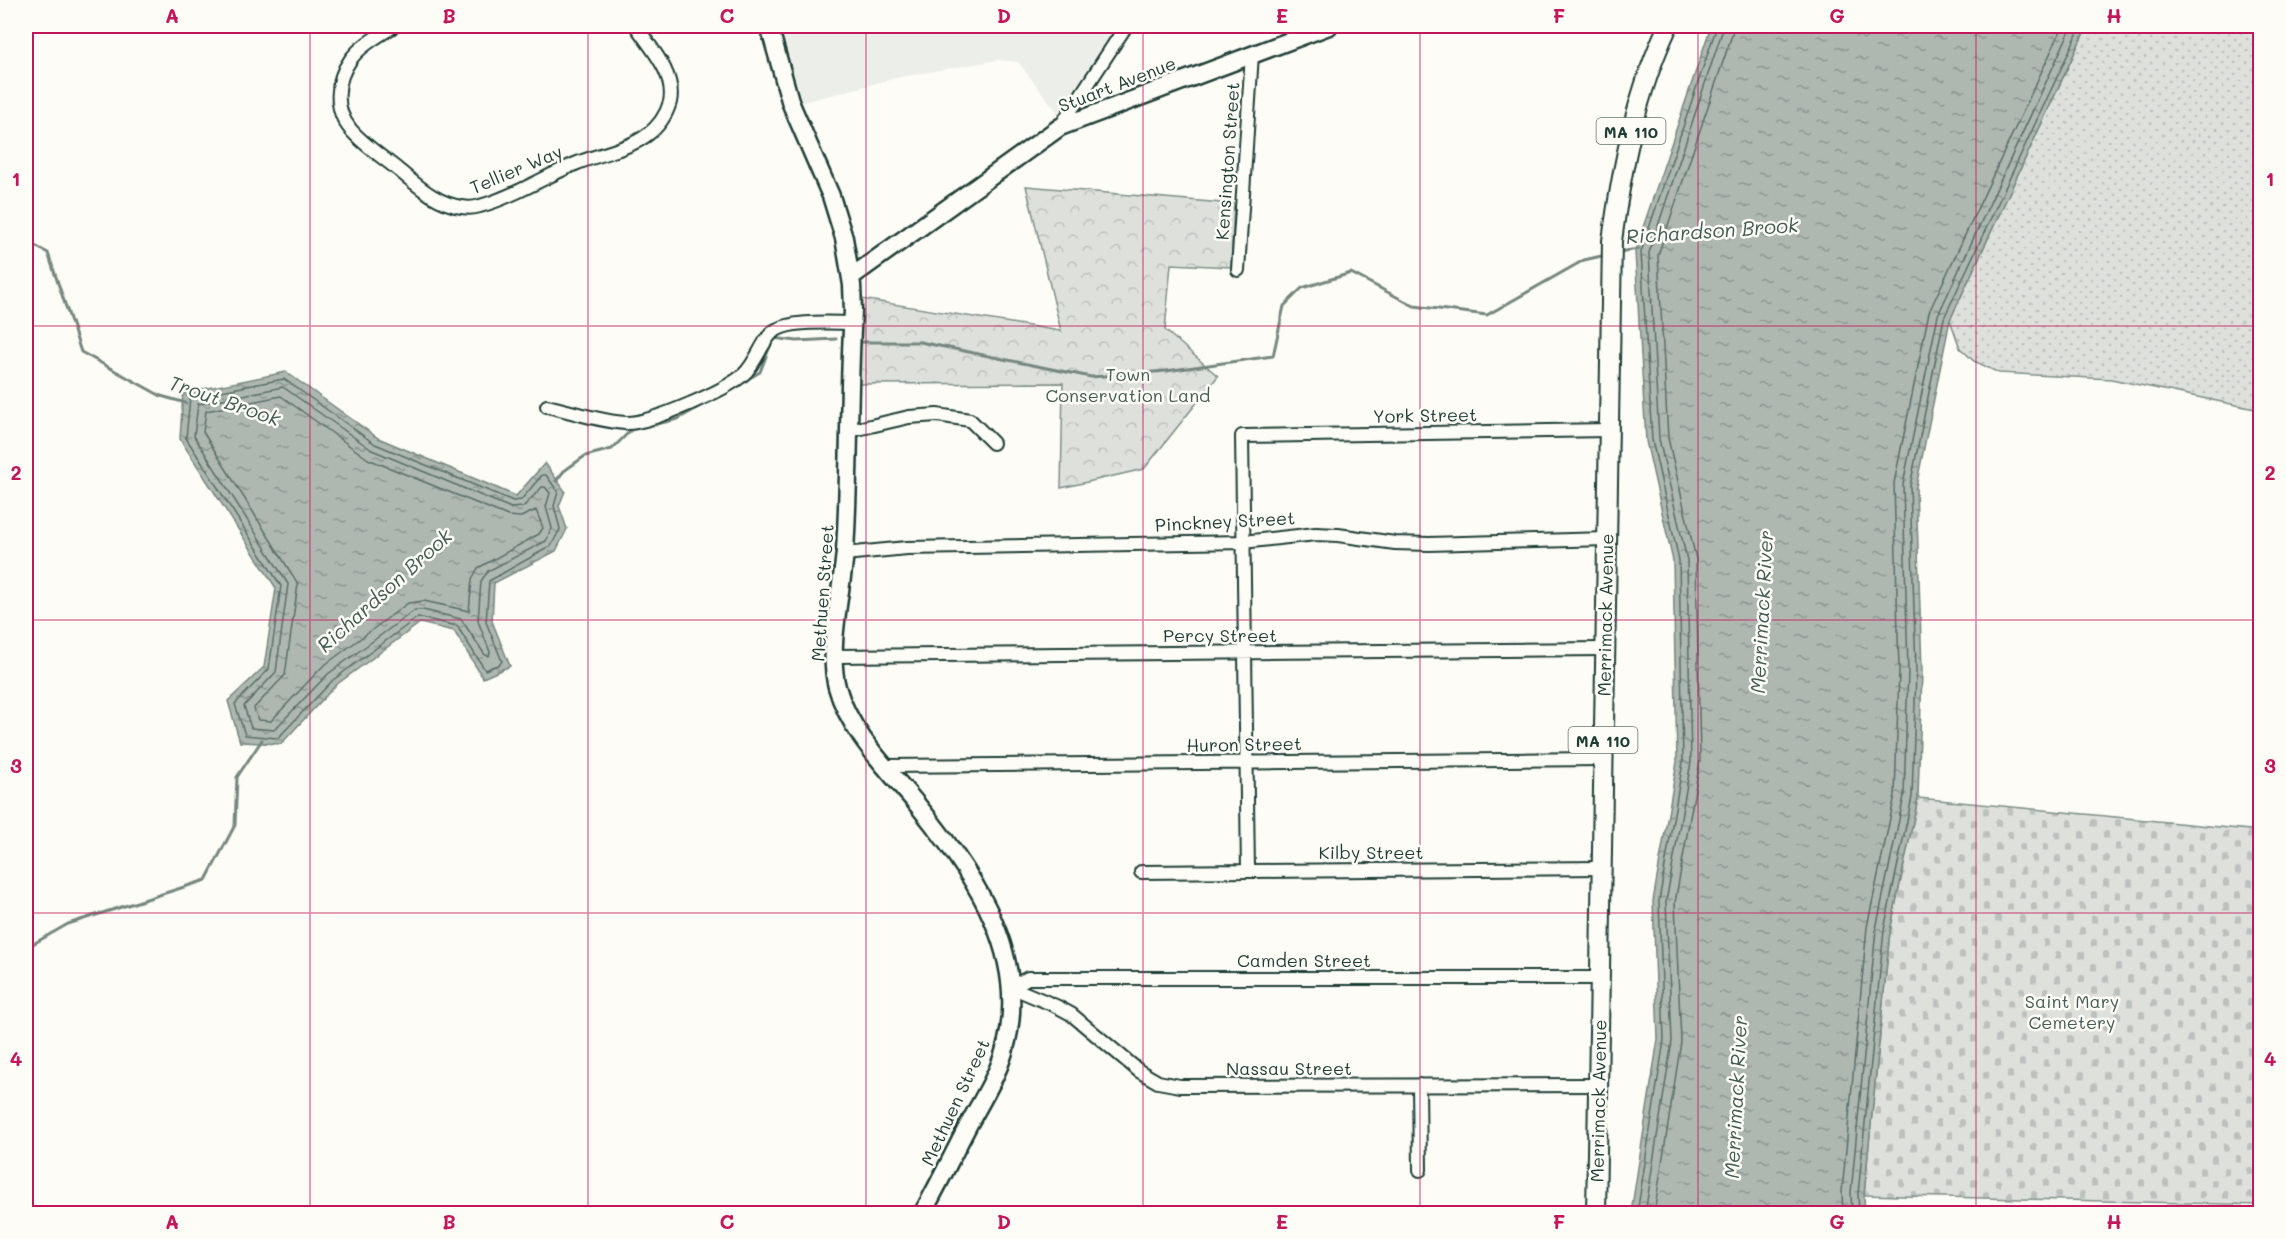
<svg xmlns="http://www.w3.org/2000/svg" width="2286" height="1239" font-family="Mali,sans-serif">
<defs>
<pattern id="grass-dots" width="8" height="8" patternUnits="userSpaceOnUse" patternTransform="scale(1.5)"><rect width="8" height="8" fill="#dde0db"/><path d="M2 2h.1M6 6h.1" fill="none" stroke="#bdc1bd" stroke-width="1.8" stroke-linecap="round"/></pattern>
<pattern id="cemetery-stones" width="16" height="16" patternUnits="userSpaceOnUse" patternTransform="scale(1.5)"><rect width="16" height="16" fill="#dde0db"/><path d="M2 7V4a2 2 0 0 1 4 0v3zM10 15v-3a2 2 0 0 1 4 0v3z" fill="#bdc1bd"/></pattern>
<pattern id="park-crowns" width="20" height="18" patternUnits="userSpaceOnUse" patternTransform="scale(1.5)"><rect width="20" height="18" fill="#dde0db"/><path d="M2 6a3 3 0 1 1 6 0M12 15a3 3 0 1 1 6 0" fill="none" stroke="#bdc1bd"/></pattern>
<pattern id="water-ripples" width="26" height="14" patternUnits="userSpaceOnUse" patternTransform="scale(1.5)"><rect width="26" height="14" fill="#aeb8b1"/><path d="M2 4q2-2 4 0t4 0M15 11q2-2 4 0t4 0" fill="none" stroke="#8d9791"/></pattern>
</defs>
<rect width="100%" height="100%" fill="#fdfcf7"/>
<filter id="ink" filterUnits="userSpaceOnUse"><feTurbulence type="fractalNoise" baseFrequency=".0167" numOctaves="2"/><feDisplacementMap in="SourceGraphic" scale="12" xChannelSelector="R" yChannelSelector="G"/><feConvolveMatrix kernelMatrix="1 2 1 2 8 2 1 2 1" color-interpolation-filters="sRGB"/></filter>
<g filter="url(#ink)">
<!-- built -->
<path fill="#eceee9" d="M781 26H1116L1058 113 1018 62 998 60 900 77 800 103 792 81Z"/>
<!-- grass -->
<path fill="url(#grass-dots)" stroke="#7e8e88" stroke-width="1.5" d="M2087 26H2260V410L2111 379 1999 373 1974 361 1960 348 1950 320Z"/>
<!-- cemetery -->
<path fill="url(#cemetery-stones)" stroke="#7e8e88" stroke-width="1.5" d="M1918 798 2260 831V1205L1864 1195 1890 931Z"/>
<!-- park -->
<path fill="url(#park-crowns)" stroke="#7e8e88" stroke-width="1.5" d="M1026 186 1234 204 1231 267 1171 264 1165 330 1218 376 1144 469 1061 488 1063 383 858 384 862 299 1061 331Z"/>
<!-- water -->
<path fill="url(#water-ripples)" stroke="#75877f" stroke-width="1.5" d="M1711 26H2087L1950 320 1916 487 1922 671 1918 798 1890 931 1864 1195 1865 1213H1631L1658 1039 1653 901 1677 762 1673 561 1646 441 1635 251Z
M286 372 378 438 516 496 545 463 565 491 559 506 567 529 556 551 494 583 492 621 510 666 483 678 454 631 420 623 336 685 281 744 240 742 228 701 264 667 276 588 180 439 183 393Z"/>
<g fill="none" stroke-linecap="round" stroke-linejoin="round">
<!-- shore -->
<path stroke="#586e66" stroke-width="1.5" d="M284 379 375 444 513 501 521 500 542 475H546L558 492 554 506 560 529 551 546 489 581 486 622 502 661 500 664 485 670 457 626 418 617 333 680 278 738 245 735 235 704 269 669 281 586 186 438 190 397Z
M283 387 372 450 511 508 523 507 542 487H545L550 493 546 507 552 528 546 541 488 571 481 581 478 621 490 652 489 656 485 655 461 619 423 610H415L328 674 274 730 251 728 244 706 276 672 288 584 194 436 198 404Z
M281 396 368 459 508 516 521 517 536 510 543 528 539 534 478 568 472 579 469 611 424 601 408 603 322 667 271 721 258 720 254 708 285 675 298 584 203 432 206 411Z
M1637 1214 1664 1040 1659 901 1683 762 1679 560 1652 440 1641 252 1717 26
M1645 1214 1672 1041 1666 902 1691 762 1687 560 1659 439 1649 253 1724 26
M1654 1214 1681 1042 1675 903 1700 761 1696 559 1668 438 1658 255 1732 35 1733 26
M1843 1214 1842 1192 1867 927 1895 795 1899 671 1894 483 1929 312 2063 26
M1852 1214 1851 1193 1876 929 1904 796 1908 671 1903 484 1938 315 2072 26
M1859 1214 1858 1194 1884 930 1912 797 1916 671 1910 486 1944 318 2081 26"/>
<!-- stream -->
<path stroke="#75877f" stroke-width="3" d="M26 241 48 253 81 352 161 396 186 403
M1618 252 1639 249
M862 342H920L1091 377 1166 371 1273 356 1284 306 1302 288 1351 273 1414 306 1487 315 1584 260 1606 255
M743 382 760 372 773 338 797 341 836 339
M556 481 564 471 585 456 612 449 631 430 678 419 706 403
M26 948 68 924 206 880 235 825 237 777 262 740"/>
<defs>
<path id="street" d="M394 26C380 35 361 45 351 59 335 81 334 110 351 130 364 145 381 156 396 168 416 184 436 204 462 207 468 208 474 208 480 206 513 197 544 177 575 164 598 154 627 150 647 135 658 127 666 116 670 102 676 74 650 47 636 26
M1060 127 1126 26
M1238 270 1252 54
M547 406C570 411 605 423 627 423 651 423 727 390 744 374 757 362 764 336 776 330 793 320 832 323 853 323
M849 431 909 417 937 415 970 420 993 443
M844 554 907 548 1243 542 1316 534 1338 535 1395 543 1429 544 1607 539
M835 656 1605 649
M886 766 1603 759
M1248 871 1242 436 1608 430
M1141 872 1602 868
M1011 987 1056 1006 1071 1014 1139 1071 1158 1082 1180 1086 1598 1085
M1011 987 1028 978H1600
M1419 1085 1420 1170
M2023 1214H2039"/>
<path id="secondary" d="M769 26 791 104 831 196 844 238 852 285 853 311C848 391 850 471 845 551 842 591 827 649 837 687 850 734 890 771 920 808 975 875 1032 960 1004 1052 997 1076 982 1100 970 1122 954 1152 939 1184 922 1214
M851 277 1060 127 1329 26"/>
<path id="primary" d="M1596 1214 1612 241C1622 167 1636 93 1668 26"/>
</defs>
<!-- street casing -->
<use href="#street" stroke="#1f3d34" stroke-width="16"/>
<!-- secondary casing -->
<use href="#secondary" stroke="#1f3d34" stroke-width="21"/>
<!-- primary casing -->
<use href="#primary" stroke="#1f3d34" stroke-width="22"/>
<!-- street -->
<use href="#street" stroke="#fdfcf7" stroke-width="12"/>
<!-- secondary -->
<use href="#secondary" stroke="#fdfcf7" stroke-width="16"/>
<!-- primary -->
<use href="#primary" stroke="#fdfcf7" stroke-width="18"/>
</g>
</g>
<!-- grid -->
<path fill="none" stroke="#c2185b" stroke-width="1.5" stroke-opacity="0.55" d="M310 26V1214M588 26V1214M866 26V1214M1143 26V1214M1420 26V1214M1698 26V1214M1976 26V1214M26 326H2260M26 620H2260M26 913H2260"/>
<g text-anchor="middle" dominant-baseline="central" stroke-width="5" stroke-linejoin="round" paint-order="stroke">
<!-- shield labels -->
<g fill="#fdfcf7" stroke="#62766e" stroke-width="1.5">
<rect x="1596.5" y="118" width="69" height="26" rx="4.5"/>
<rect x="1568.5" y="727" width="69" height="26" rx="4.5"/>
</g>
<g font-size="16" font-weight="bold" fill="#1f3d34">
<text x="1631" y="131">MA 110</text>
<text x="1603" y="740">MA 110</text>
</g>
<!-- street labels -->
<g font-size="18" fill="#1f3d34" stroke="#fdfcf7">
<text transform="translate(1117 84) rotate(-21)">Stuart Avenue</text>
<text transform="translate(1227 161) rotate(-86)">Kensington Street</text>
<text transform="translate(516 169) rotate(-23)">Tellier Way</text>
<text transform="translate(1425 415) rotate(-1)">York Street</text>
<text transform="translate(1225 521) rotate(-3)">Pinckney Street</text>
<text transform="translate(822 593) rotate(-86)">Methuen Street</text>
<text transform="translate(1605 615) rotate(-89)">Merrimack Avenue</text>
<text x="1220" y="635">Percy Street</text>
<text transform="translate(1244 744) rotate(-1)">Huron Street</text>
<text x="1371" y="852">Kilby Street</text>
<text x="1304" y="960">Camden Street</text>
<text x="1289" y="1068">Nassau Street</text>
<text transform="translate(1598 1101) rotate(-89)">Merrimack Avenue</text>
<text transform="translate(955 1102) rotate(-65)">Methuen Street</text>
</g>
<!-- park labels -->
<g font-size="18" fill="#455e55" stroke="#fdfcf7">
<text x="1128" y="374">Town<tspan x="1128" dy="21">Conservation Land</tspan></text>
<text x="2072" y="1001">Saint Mary<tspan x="2072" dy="21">Cemetery</tspan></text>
</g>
<!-- water labels -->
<g font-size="20" font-style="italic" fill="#435c53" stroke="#fdfcf7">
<text transform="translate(1712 230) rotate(-4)">Richardson Brook</text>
<text transform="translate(225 400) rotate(19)">Trout Brook</text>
<text transform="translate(384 590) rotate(-42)">Richardson Brook</text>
<text transform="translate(1761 612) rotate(-87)">Merrimack River</text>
<text transform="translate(1735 1097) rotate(-87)">Merrimack River</text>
</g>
</g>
<!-- margin -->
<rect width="2286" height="1239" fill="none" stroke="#fdfcf7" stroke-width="66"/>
<rect x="33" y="33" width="2220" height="1173" fill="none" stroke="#c2185b" stroke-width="2"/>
<g font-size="20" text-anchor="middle" font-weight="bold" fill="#c2185b">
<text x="172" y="23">A</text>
<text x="449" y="23">B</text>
<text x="727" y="23">C</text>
<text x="1004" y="23">D</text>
<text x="1282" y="23">E</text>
<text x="1559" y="23">F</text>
<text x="1837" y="23">G</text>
<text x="2114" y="23">H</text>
<text x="16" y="186">1</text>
<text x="2270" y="186">1</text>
<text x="16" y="480">2</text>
<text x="2270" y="480">2</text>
<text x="16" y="773">3</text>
<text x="2270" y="773">3</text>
<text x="16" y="1066">4</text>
<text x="2270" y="1066">4</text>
<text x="172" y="1229">A</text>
<text x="449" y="1229">B</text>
<text x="727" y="1229">C</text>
<text x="1004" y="1229">D</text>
<text x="1282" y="1229">E</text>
<text x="1559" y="1229">F</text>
<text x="1837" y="1229">G</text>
<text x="2114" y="1229">H</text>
</g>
</svg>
